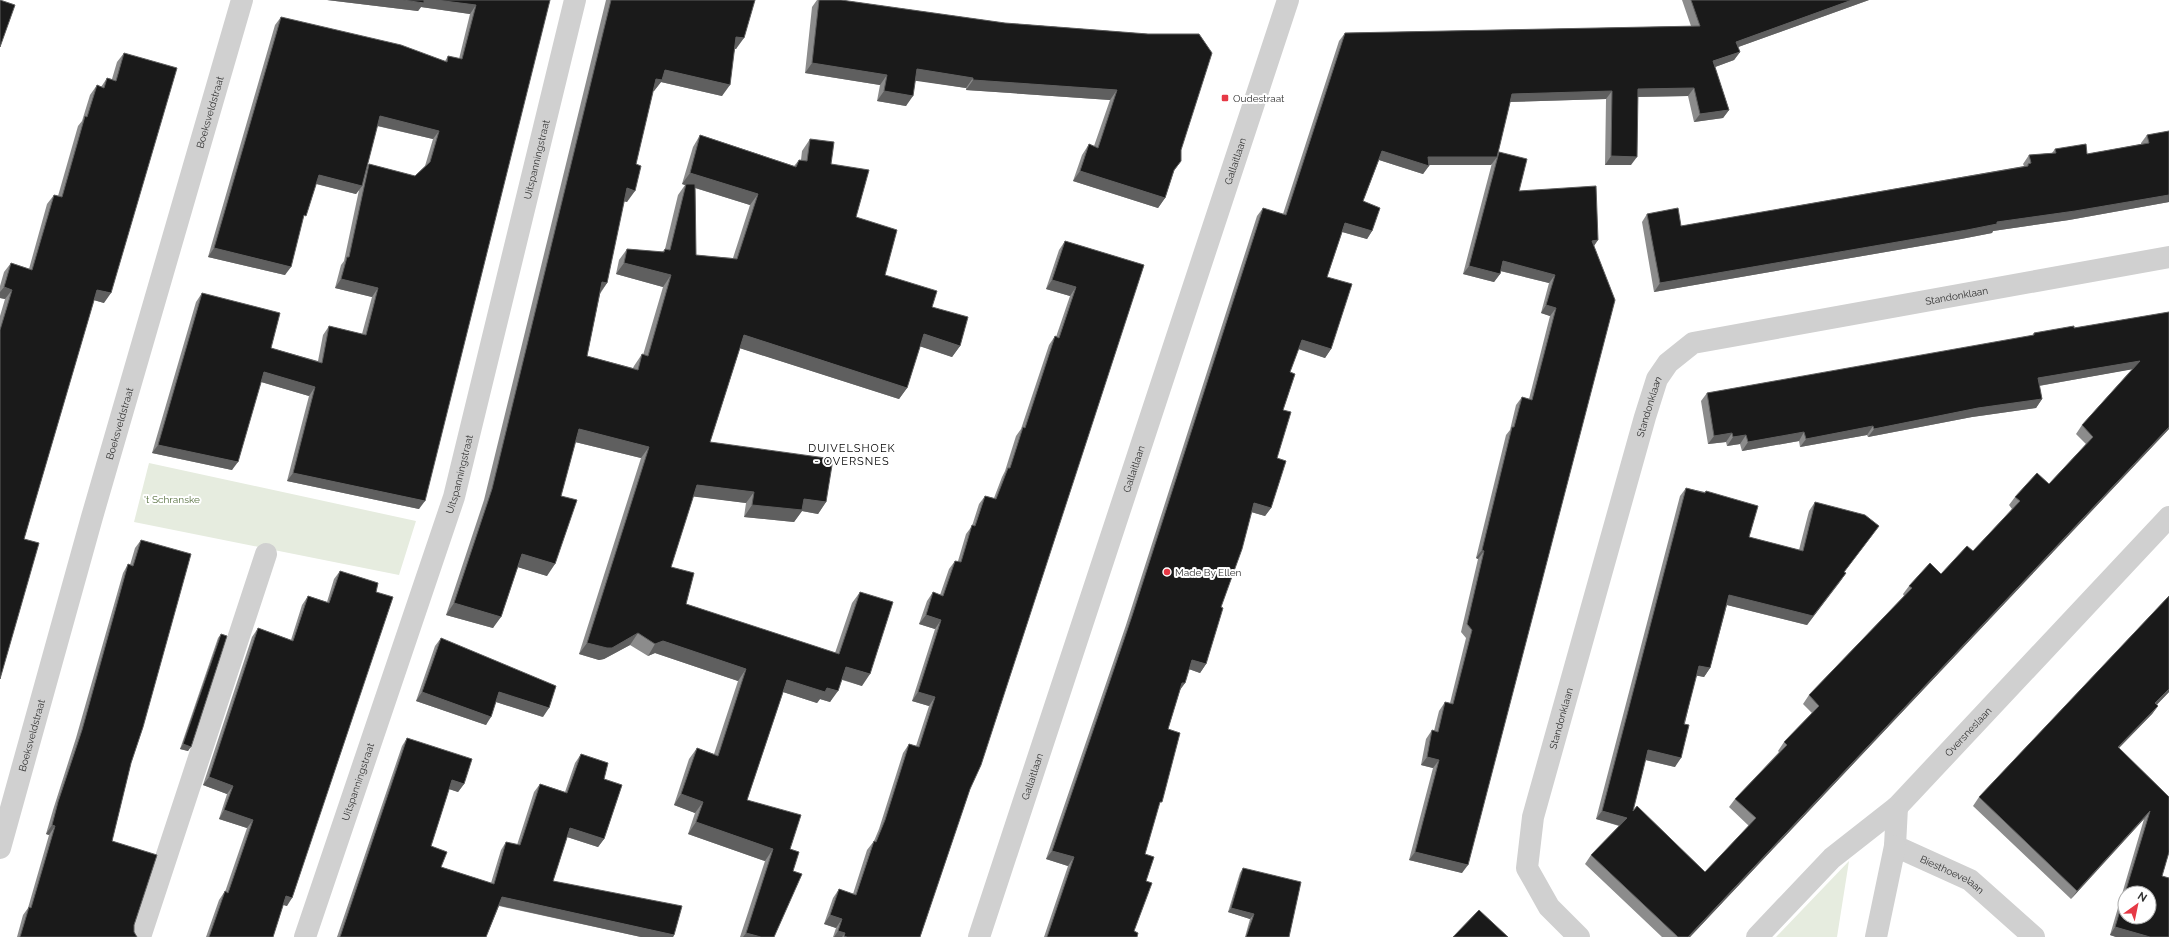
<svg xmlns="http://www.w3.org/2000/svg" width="2169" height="937" font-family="Raleway,sans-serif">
<rect width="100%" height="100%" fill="#fff"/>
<!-- green -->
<path fill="#e6ecdf" d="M149 463 416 521 399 575 134 522Z
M1849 861 1837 937H1776Z"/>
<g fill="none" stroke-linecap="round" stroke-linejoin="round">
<!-- minor -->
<g stroke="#d0d0d0" stroke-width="22">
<path id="s1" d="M1897 807 1895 846 1970 880 2034 937"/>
<path id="s2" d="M0 848 92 517 242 0"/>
<path d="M140 937 266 554"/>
<path id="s3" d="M305 937 454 497 575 0"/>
<path id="s4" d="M979 937 1288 0"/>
<path id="s5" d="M1579 937 1549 907 1527 868 1533 817 1645 417 1657 379 1668 363 1693 343 2169 257"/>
<path id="s6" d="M1757 937 1832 858 1897 807 2169 517"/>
<path d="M1876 937 1895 846"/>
</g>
</g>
<!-- wall -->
<path fill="#8c8c8c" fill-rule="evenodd" d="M327 0H550L419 509 287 481 309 396 261 382 232 470 152 453 196 302 202 293 271 348 318 361 323 335 329 326 362 334 372 297 335 288 341 265 344 261 359 190 356 194 316 184 302 220 285 275 208 257 275 25 281 17 445 61 448 56 459 59 470 14 421 7 418 11ZM377 126 433 139 425 166 415 176 369 164 367 166Z
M606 0H755L736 49H735L722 96 661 82 654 91H653L627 202 624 201 607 283 600 294 587 356 633 368 634 366 642 354 643 355 663 287 616 274 619 260 627 249 662 252 665 249 678 195 685 185 682 184 693 147 700 135 794 166 799 160H801L802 151 810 139 831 164 856 217 885 275 932 307 960 346 952 357 920 346 907 388 899 399 740 348 710 442 826 502 818 514 802 511 794 522 744 517 746 503 693 496 671 567 686 604 835 653 852 603 860 592 862 686 842 680 830 702 820 699 817 703 783 692 747 800 790 849 793 871 774 937H740L765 861 688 834 695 813 674 805 689 759 697 748 714 754 738 681 655 653 648 656 630 645 604 659 599 660 579 654 641 458 575 442 561 496 547 576 518 567 493 628 446 615 484 500ZM695 188 750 205 733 258 696 255Z
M817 0H841L1005 23 1148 34 1181 150V161L1174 171 1165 198 1158 208 1073 181 1082 155 1089 144 1094 146 1110 100 966 90V88L915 80 906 106 877 101 880 85 805 73 812 7Z
M1682 0H1869L1738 47 1740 52 1734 60 1715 67 1729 110 1723 118 1694 122 1688 96 1638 97 1631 165H1605L1606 99 1510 102 1497 154 1499 152 1519 191 1594 246 1462 873 1409 860 1433 768 1421 765 1426 739 1432 730 1434 731 1439 711 1445 702 1450 703 1466 638 1461 632 1478 559 1476 558 1506 435 1510 430 1516 405 1522 397 1529 399 1550 316 1541 313 1549 283 1500 271V274L1494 282 1463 274 1492 163 1491 165H1429L1423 174 1379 160 1363 201 1372 231 1367 239 1342 232 1327 277 1331 349 1325 358 1298 349 1290 372 1283 410 1271 508 1265 516 1251 512 1221 607 1206 664 1200 673 1189 669 1185 683 1180 690 1168 729 1158 807 1145 854 1146 881 1134 931 1137 937H1044L1068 866 1046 859 1126 625 1257 216 1263 208 1283 214 1339 41 1345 33 1691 26Z
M124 53 104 303 94 300 24 539 0 679V316L5 299 0 298V286L4 272 11 263 29 269 47 204 54 195 58 196 78 126 82 121 90 95 97 85 101 87 107 78 112 79 117 62Z
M2169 131V202L2069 220 1993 231 1992 233 1961 239 1654 292 1642 222 1647 214 1681 226 2024 166 2023 164 2029 155 2052 153 2055 149 2087 154 2141 144V143L2147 135Z
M1065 241 1144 265 970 789 920 937H833L836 928 824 924 833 898 839 889 853 894 867 850 874 841 879 829 903 753 909 744 916 746 929 706 912 701 935 629 919 624 927 601 933 592 940 595 949 569 955 561H958L966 534 972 526 979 504 985 496 994 498 1002 477 1005 471 1016 436 1021 429 1049 345 1055 336 1056 337 1070 296 1046 289 1059 250Z
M2169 312V429L1690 937H1662L1585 864 1591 855 1619 826 1596 819 1680 496 1686 488 1705 492 1706 491 1749 537 1799 550 1809 511 1815 502 1873 534 1844 572 1846 573 1840 582 1807 625 1727 605 1710 668 1704 677 1696 675 1675 767 1645 760 1633 811 1705 872 1749 826 1729 807 1735 799 1779 752 1778 751 1784 742 1812 713 1803 704 1809 695 1904 596 1903 594 1909 586 1941 574 1973 551 2012 509 2009 505 2015 497 2049 484 2086 444 2076 434 2082 425 2132 369 2039 386 2042 399 2036 408 1972 417 1868 437 1867 435 1800 447 1799 441 1742 451 1740 444 1727 446 1726 442 1708 444 1701 401 1707 393 2032 336 2034 333 2074 328Z
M141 540 131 763 112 841 134 925V932L137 937H17L23 915 28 908 49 835 46 834 53 810 76 738 123 573 128 564 130 565 135 548Z
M340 571 287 906 283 905 273 937H206L219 900 225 891V892L247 828 219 819 227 794 203 785 252 637 258 628 291 640 302 605 308 596 327 602 334 579Z
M2169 596V692L2157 704 2158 706 2152 714 2119 748 2169 797V852L2162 876 2169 878V937H2116L2110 935 2144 819 2071 899 1973 806 1979 797ZM2125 893H2149V917H2125Z
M221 634 188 751 180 749 218 638Z
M441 638 543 717 496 702 486 725 416 701 435 646Z
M407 738 464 784 458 792 449 789 431 846 441 867 491 883 501 850 506 842 517 845 534 792 540 784 565 792 575 763 581 754 604 779V839L598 847 567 837 553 881 674 935 673 937H641L499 906 486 937H337L402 746Z
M1243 868 1289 937H1245L1250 919 1228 912 1240 873Z"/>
<!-- shaded-wall -->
<path fill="#5f5f5f" d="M327 0H436L476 5 470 14 421 7 418 11Z
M1852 0H1869L1730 50 1736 42Z
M736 37 744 38 736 49 728 48Z
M1740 52 1734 60 1707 70 1713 61Z
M812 63 887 75 880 85 805 73Z
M917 69 973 78 966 88 910 80Z
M665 70 730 85 722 96 661 82 654 91 648 90 656 79Z
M973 80 1117 90 1110 100 966 90Z
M1694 88 1688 96 1632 97 1638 89Z
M884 91 913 96 906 106 877 101Z
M1612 91 1606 99 1507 102 1512 94Z
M1729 110 1723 118 1694 122 1700 114Z
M380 116 439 131 433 139 374 125Z
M1382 151 1428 157H1497L1491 165H1427L1429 166 1423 174 1376 159Z
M1611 156 1637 157 1631 165H1605Z
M1080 171 1165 198 1158 208 1073 181Z
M690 173 758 194 750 205 686 185V184L685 185 682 184Z
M319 175 362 186 356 194 313 183Z
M627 188 635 191 627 202 619 200Z
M2169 195V202L2069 220 1993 231 1992 233 1961 239 1654 292 1660 283 1997 222Z
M1345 223 1372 231 1367 239 1339 231Z
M1598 240 1592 249V241Z
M214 248 291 267 285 275 208 257Z
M1503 261 1555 275 1549 283 1497 270Z
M624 263 671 275 663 287 616 274Z
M1469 266 1500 274 1494 282 1463 274Z
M341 279 378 288 372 297 335 288Z
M1052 280 1076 287 1070 296 1046 289Z
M602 282 607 283 599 294Z
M4 287 12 290 5 299 0 298V292Z
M97 290 111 293 104 303 90 299Z
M1546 305 1556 308 1550 316 1541 313Z
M924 334 960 346 952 357 916 345Z
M744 335 907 388 899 399 736 347Z
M1302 340 1331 349 1325 358 1296 348Z
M2140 361 2134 369 2032 387 2038 378Z
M264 372 315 387 309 396 258 381Z
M2042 399 2036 408 1972 417 1868 437 1874 429 1978 408Z
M1873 426 1867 435 1800 447 1806 439Z
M2169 427V429L1690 937H1688Z
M579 429 649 447 641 458 571 441Z
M1804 432 1799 441 1742 451 1748 442Z
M1732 433 1726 442 1708 444 1714 436Z
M1746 435 1740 444 1727 446 1733 437Z
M158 445 238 462 232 470 152 453Z
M293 473 425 501 419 509 287 481Z
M697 485 754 492 746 503 689 496Z
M804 499 826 502 818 514 802 511 794 522 744 517 752 505Z
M1254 503 1271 508 1265 516 1248 511Z
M1482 550 1484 551 1478 559 1476 558Z
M522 554 555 564 547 576 514 566Z
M1846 573 1807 625 1723 604 1729 595Z
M454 603 501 617 493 628 446 615Z
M926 615 941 620 935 629 919 624Z
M638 633 630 645 604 659 599 660 579 654 587 643Z
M663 641 746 669 738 681 655 653 648 656 655 644Z
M1192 660 1206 664 1200 673 1186 668Z
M1699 666 1710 668 1704 677 1693 675Z
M846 667 870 674 862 686 838 678Z
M787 680 827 688 838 691 830 702 820 699 817 703 780 691Z
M1182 683H1185L1179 691Z
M2169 689V692L2150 712 2155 703Z
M422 692 491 717 486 725 416 701Z
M499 692 549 708 543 717 493 701Z
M918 692 935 697 929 706 912 701Z
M2158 706 2152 714 2112 755 2118 747Z
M183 744 191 747 188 751 180 749Z
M1648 750 1681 758 1675 767 1642 759Z
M1427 757 1439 760 1433 768 1421 765Z
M209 777 233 786 227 794 203 785Z
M452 780 464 784 458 792 446 788Z
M681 794 703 802 695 813 674 805Z
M224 810 253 820 247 828 219 819Z
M1602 811 1627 818 1621 826 1596 819Z
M2150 811 2144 819 2071 899 2077 891Z
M696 822 773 849 765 861 688 834Z
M52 825 55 826 49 835 46 834Z
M570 828 604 839 598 847 564 836Z
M1052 851 1074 857 1068 866 1046 859Z
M1415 852 1468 865 1462 873 1409 860Z
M286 896 292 898 287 906 281 904Z
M502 897 674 935 673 937H641L497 905Z
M1231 908 1254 914 1250 919 1228 912Z
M830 915 842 919 836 928 824 924Z
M2115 927 2150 937H2116L2110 935Z
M838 931 845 933 842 937H834Z
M746 933 761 937H743Z"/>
<!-- building -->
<path fill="#1a1a1a" stroke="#5f5f5f" d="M0 0 15 5 0 47Z
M403 0H424V3Z
M436 0H550L425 501 293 473 315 387 264 372 238 462 158 445 202 293 280 313 271 348 322 363 329 326 366 335 378 288 341 279 347 257H349L369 164 415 176 430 162 439 131 380 116 362 186 319 175 306 216 304 215 291 267 214 248 281 17 401 45 447 62 448 56 462 59 476 5Z
M611 0H755L744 38 736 37 730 85 665 70 662 80 656 79 636 164 641 166 635 191 627 188 607 283 602 282 587 356 638 370 642 354 648 356 671 275 624 263 627 249 664 252 665 249 670 250 686 184H695L696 255 737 259 758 194 690 173 700 135 796 167 799 160 807 161 810 139 834 142 831 164 869 170 856 217 897 230 885 275 937 291 932 307 968 317 960 346 924 334 907 388 744 335 710 442 833 459 826 502 804 499 802 510 752 505 754 492 697 485 671 567 694 573 686 604 839 654 860 592 893 602 870 674 846 667 838 691 827 688 825 692 787 680 747 800 801 815 790 849 799 852 793 871 802 874 774 937H761L746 933 773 849 696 822 703 802 681 794 697 748 718 756 746 669 663 641 655 644 638 633 612 648H607L587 643 649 447 579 429 561 496 577 500 555 564 522 554 501 617 454 603 492 489Z
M819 0H841L1005 23 1148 34H1199L1212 53 1181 150V161L1174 170 1165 198 1080 171 1089 144 1098 148 1117 90 973 80V78L917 69 913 96 884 91 887 75 812 63Z
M1691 0H1852L1736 42 1740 52 1713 61 1729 110 1700 114 1694 88 1638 89 1637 157 1611 156 1612 91 1512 94 1497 157H1428L1429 166 1382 151 1363 201 1380 208 1372 231 1345 223 1327 277 1352 284 1331 349 1302 340 1290 372 1295 374 1283 410 1291 412 1277 458 1286 461 1271 508 1254 503 1242 549 1221 607 1223 608 1206 664 1192 660 1185 683H1182L1168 729 1180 733 1162 802H1160L1145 854 1154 857 1146 881 1152 883 1134 931 1138 933 1137 937H1047L1074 857 1052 851 1132 616 1263 208 1286 215 1345 33 1700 26Z
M124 53 177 68 111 293 97 290 24 539 39 543 0 679V330L12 290 4 287 11 263 32 270 54 195 62 197 85 116 87 117 97 85 104 88 107 78 116 81Z
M2169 131V195L2075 211 1997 222V224L1967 230 1660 283 1647 214 1678 208 1681 226 2028 166V164L2031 163 2029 155 2056 153 2055 149 2086 144 2087 154 2149 143 2147 135Z
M1499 152 1527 159 1519 191 1596 186 1598 240 1592 241 1615 300 1468 865 1415 852 1439 760 1427 757 1432 730 1438 732 1445 702 1453 704 1472 630 1467 624 1484 551 1482 550 1512 427H1514L1522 397 1532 400 1556 308 1546 305 1555 275 1503 261 1500 274 1469 266Z
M1065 241 1144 265 981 765 970 789 920 937H847L844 936 845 933 838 931 842 919 830 915 839 889 856 895 874 841 876 842 885 820 909 744 919 747 935 697 918 692 941 620 926 615 933 592 943 596 955 561 961 562 972 525 975 526 985 496 996 499 1008 468H1010L1023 427 1025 428 1055 336 1059 338 1076 287 1052 280Z
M2169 312V427L1688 937H1678L1591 855 1627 818 1602 811 1686 488 1705 493 1706 491 1758 506 1749 537 1803 551 1815 502 1865 515 1879 526 1844 572 1846 573 1813 616 1729 595 1710 668 1699 666 1684 724 1689 725 1681 758 1648 750 1633 811 1637 806 1705 872 1756 818 1735 799 1787 745 1784 742 1819 706 1809 695 1912 588 1909 586 1930 563 1941 574 1967 546 1973 551 2020 501 2015 497 2037 473 2049 484 2093 437 2082 425 2140 361 2038 378 2042 399 1978 408 1874 429 1873 426 1806 439 1804 432 1748 442 1746 435 1733 437 1732 433 1714 436 1707 393 2034 335V333L2074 326V328Z
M141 540 191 554 143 727 131 763 112 841 157 855 134 925V932L137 937H20L29 907 31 908 55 826 52 825 58 802 82 730 128 564 133 566Z
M340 571 378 583 376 592 393 597 292 898 286 896 273 937H209L225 891 228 893 253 820 224 810 233 786 209 777 258 628 293 641 308 596 329 603Z
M2169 596V689L2155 703 2158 706 2118 747 2169 797V852L2162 876 2169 878V937H2150L2115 927 2125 894V917H2149V893H2125L2150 811 2077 891 1979 797Z
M221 634 227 636 191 747 183 744Z
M441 638 556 686 549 708 499 692 491 717 422 692Z
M407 738 472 759 464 784 452 780 431 846 447 852 441 867 494 884 506 842 520 845 540 784 567 793 581 754 608 763 604 779 622 785 604 839 570 828 553 881 682 906 674 935 502 897 486 937H340Z
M1243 868 1301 882 1289 937H1246L1254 914 1231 908Z
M1479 910 1508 937H1453Z"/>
<!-- markers -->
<g fill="#e63946" stroke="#fff" stroke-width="1.5">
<rect x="1221" y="94" width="8" height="8" rx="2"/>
<circle cx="1167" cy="572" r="4"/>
</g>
<g text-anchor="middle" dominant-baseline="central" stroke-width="4" stroke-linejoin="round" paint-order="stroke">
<!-- poi labels -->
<g font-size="10" fill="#333" stroke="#fff" text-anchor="start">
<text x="1233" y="98">Oudestraat</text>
<text x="1175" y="572">Made By Ellen</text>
</g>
<!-- street labels -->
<g font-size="10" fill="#333" stroke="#fff">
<text stroke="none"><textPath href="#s2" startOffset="765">Boeksveldstraat</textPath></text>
<text stroke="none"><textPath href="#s3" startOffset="812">Uitspanningstraat</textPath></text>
<text stroke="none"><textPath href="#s4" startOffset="817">Gallaitlaan</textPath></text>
<text stroke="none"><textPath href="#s5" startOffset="913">Standonklaan</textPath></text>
<text stroke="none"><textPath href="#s5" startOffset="565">Standonklaan</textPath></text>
<text stroke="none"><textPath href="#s2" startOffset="441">Boeksveldstraat</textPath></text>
<text stroke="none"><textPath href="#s4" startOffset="493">Gallaitlaan</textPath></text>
<text stroke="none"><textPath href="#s3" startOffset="488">Uitspanningstraat</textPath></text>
<text stroke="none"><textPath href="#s5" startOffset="241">Standonklaan</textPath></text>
<text stroke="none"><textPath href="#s6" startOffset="295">Oversneslaan</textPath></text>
<text stroke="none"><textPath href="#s2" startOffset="117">Boeksveldstraat</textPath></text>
<text stroke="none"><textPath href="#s4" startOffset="169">Gallaitlaan</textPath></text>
<text stroke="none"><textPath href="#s3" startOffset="164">Uitspanningstraat</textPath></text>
<text stroke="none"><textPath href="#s1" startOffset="103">Biesthoevelaan</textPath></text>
</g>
<!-- park labels -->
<g font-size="10" fill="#56703f" stroke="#fff">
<text x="172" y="499">'t Schranske</text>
</g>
<!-- neighbourhood labels -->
<g font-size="11" letter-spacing="1" fill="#000" stroke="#fff">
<text x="852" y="448">DUIVELSHOEK<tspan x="852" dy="13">- OVERSNES</tspan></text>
</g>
</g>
<!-- north arrow -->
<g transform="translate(2137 905) rotate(33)"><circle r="19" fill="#ffffff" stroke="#adadad"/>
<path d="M0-3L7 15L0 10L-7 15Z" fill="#e63946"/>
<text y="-6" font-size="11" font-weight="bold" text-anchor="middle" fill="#333333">N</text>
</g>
</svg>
